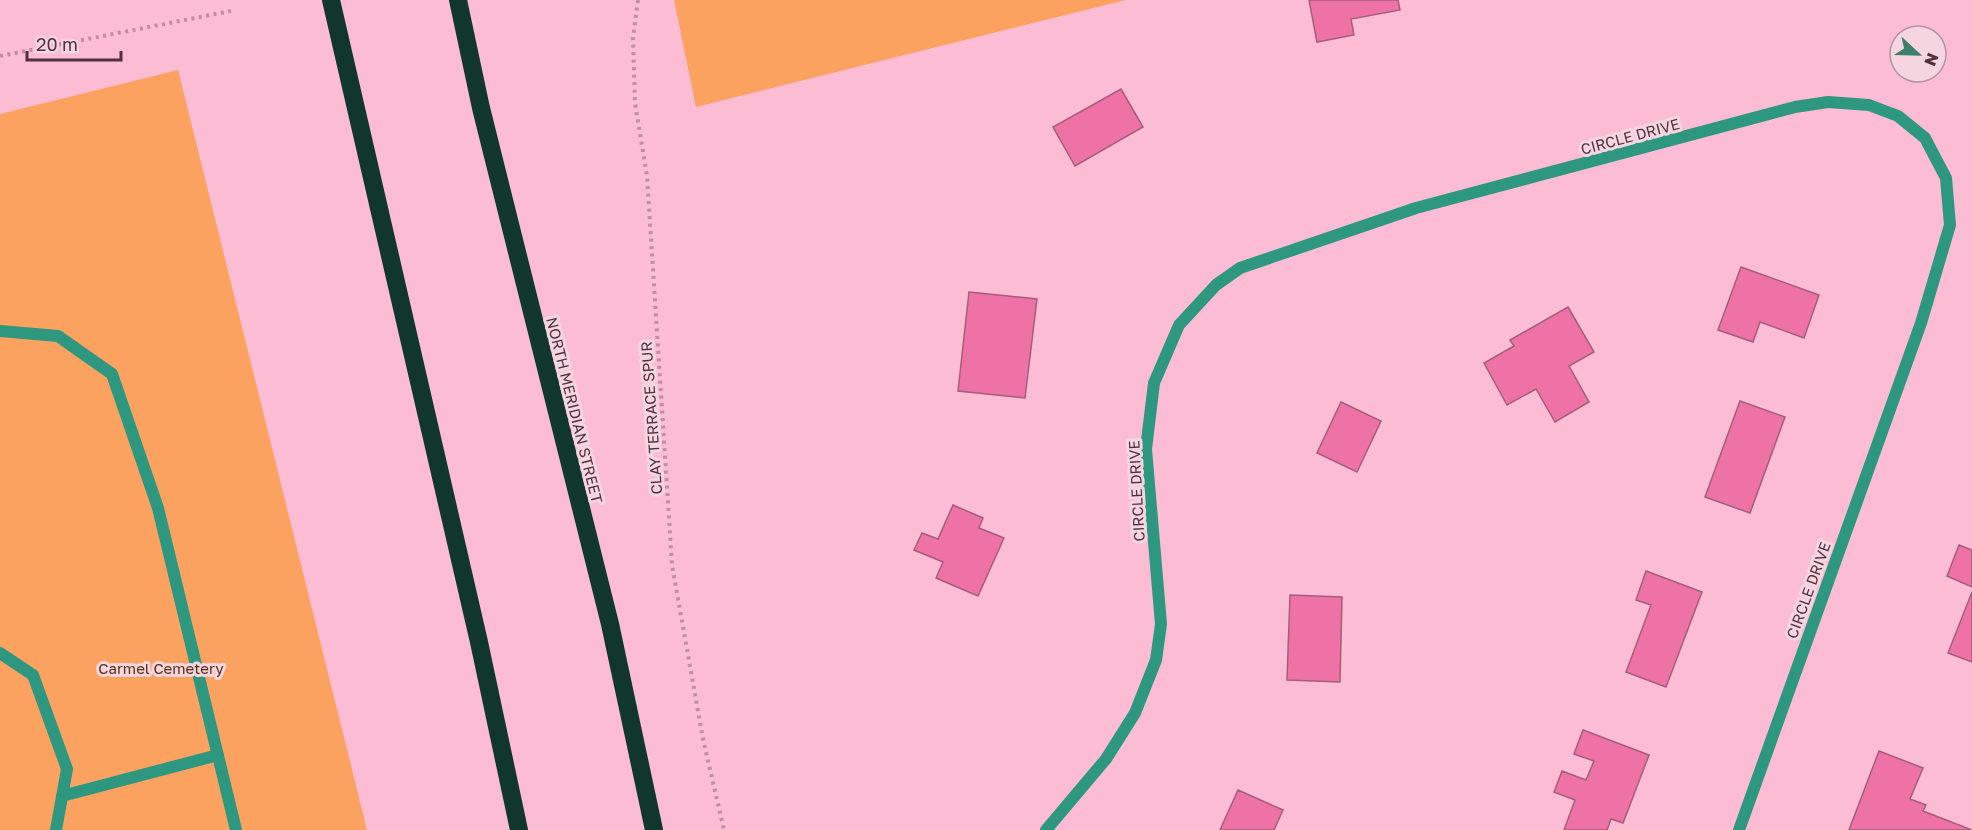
<svg xmlns="http://www.w3.org/2000/svg" width="1972" height="830" font-family="'Golos Text',sans-serif">
<rect width="100%" height="100%" fill="#fcbdd4"/>
<!-- green -->
<path fill="#fca261" d="M674 0H1126L696 107Z
M178 70 367 830H0V114Z"/>
<!-- building -->
<path fill="#ef72a7" stroke="#a55e7a" stroke-width="1.5" d="M1309 0H1398L1400 10 1351 19 1354 35 1317 42Z
M1121 89 1143 127 1075 166 1053 127Z
M1741 267 1819 295 1804 338 1760 322 1753 342 1718 330Z
M969 292 1037 299 1025 398 958 391Z
M1568 307 1594 352 1569 366 1589 402 1555 422 1536 389 1507 405 1484 363 1514 346 1510 340Z
M1740 401 1785 417 1750 513 1705 497Z
M1341 402 1381 421 1357 472 1317 453Z
M953 505 983 518 979 528 1004 538 978 596 936 578 943 562 914 550 922 533 938 539Z
M1959 545 1972 550V587L1947 576Z
M1646 571 1702 592 1666 687 1626 672 1651 605 1636 600Z
M1972 592V662L1948 653Z
M1290 595 1342 597 1340 682 1287 680Z
M1583 730 1649 755 1623 823 1611 819 1607 830H1564L1575 800 1554 792 1562 771 1586 780 1594 761 1574 754Z
M1879 751 1923 768 1910 799 1926 805 1923 811 1972 830H1849Z
M1238 790 1283 810 1274 830H1220Z"/>
<g fill="none" stroke-linecap="round" stroke-linejoin="round">
<!-- path -->
<path stroke="#c18da0" stroke-width="4" stroke-dasharray="3 4.5" stroke-linecap="butt" d="M638 0 633 38 635 103 647 176 672 565 703 739 724 830
M0 56 231 11"/>
<!-- lane -->
<path stroke="#2e9780" stroke-width="12" d="M0 331 58 336 112 374 158 508 236 830
M0 653 33 675 67 769 56 830
M62 796 218 755"/>
<!-- street -->
<path stroke="#2e9780" stroke-width="12" d="M1046 830 1106 759 1135 713 1156 660 1161 624 1146 449 1154 383 1179 325 1216 285 1240 268 1416 208 1795 107 1828 102 1869 105 1898 116 1925 138 1946 178 1950 225 1921 323 1739 830"/>
<!-- highway -->
<path stroke="#11362d" stroke-width="18" d="M331 0 479 642 519 830
M458 0 481 108 610 624 654 830"/>
</g>
<g text-anchor="middle" dominant-baseline="central" stroke-width="6" stroke-linejoin="round" paint-order="stroke">
<!-- street labels -->
<g font-size="15" fill="#50313d" stroke="#f5d5e0">
<text transform="translate(1630 136) rotate(-15)">CIRCLE DRIVE</text>
<text transform="translate(575 410) rotate(76)">NORTH MERIDIAN STREET</text>
<text transform="translate(651 418) rotate(-94)">CLAY TERRACE SPUR</text>
<text transform="translate(1136 491) rotate(-93)">CIRCLE DRIVE</text>
<text transform="translate(1808 590) rotate(-70)">CIRCLE DRIVE</text>
</g>
<!-- park labels -->
<g font-size="15" fill="#5a300d" stroke="#f5d5e0">
<text x="161" y="668">Carmel Cemetery</text>
</g>
</g>
<!-- north arrow -->
<g transform="translate(1918 54) rotate(112)"><circle r="28" fill="#f5d5e0" stroke="#b3939f" stroke-width="1.5"/>
<path d="M0-4.5L10 22L0 15L-10 22Z" fill="#3d7e6e"/>
<text y="-9" font-size="16" font-weight="bold" text-anchor="middle" fill="#50313d">N</text>
</g>
<!-- scale -->
<path d="M27 51v9h94v-9" fill="none" stroke="#50313d" stroke-width="3"/>
<text x="36" y="51" font-size="18" fill="#50313d" stroke="#f5d5e0" stroke-width="4.5" paint-order="stroke">20 m</text>
</svg>
